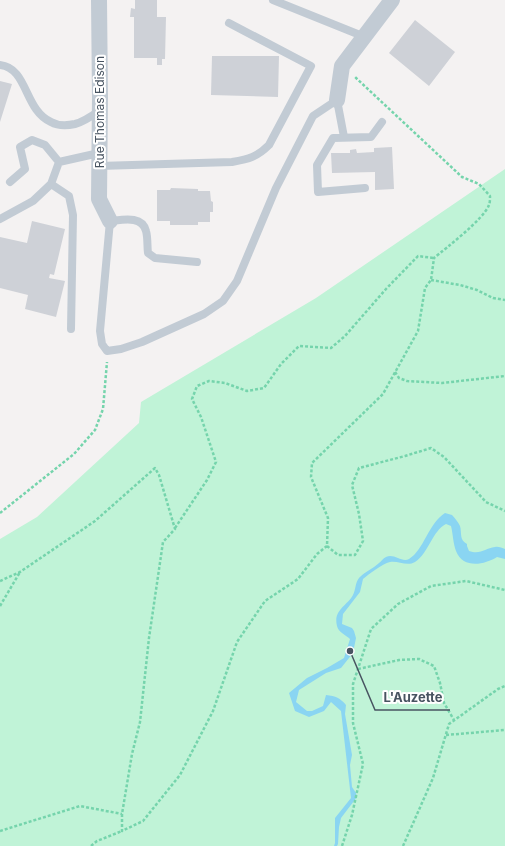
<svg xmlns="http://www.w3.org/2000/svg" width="505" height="846" font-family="Inter,sans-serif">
<rect width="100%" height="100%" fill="#f4f2f2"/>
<!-- green -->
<path fill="#c0f3d7" d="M505 169V846H0V539L37 517 139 423 141 402 316 298Z"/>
<!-- water -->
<path fill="#8ad5f2" d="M445 513 452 515C455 518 458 522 460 526 462 533 459 540 467 544V546L469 551C481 555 485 548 495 547 498 546 502 548 505 549V559L497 557C484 565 463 569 456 551 453 543 453 534 451 526L446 524C432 531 429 553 415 562 407 567 397 560 390 562 382 564 369 574 363 579L360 592 343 614 342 624 352 628 354 631 356 638 353 653 341 668 326 673 299 690 296 702 307 711H312L323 706 326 695C336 696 340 698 346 705L345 714 352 755 350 765 352 787 356 793 357 797 341 818 339 827 338 844 337 846H334L335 843V818L351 798 341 711 331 702 324 711 309 717 295 711 289 693 307 678 327 668 344 658 350 639C346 635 338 632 337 626 333 610 347 606 353 595 356 589 355 583 359 578 364 572 373 569 379 563 381 562 383 558 386 557 394 553 402 563 409 559 424 550 428 524 445 513Z"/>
<!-- building -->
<path fill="#ced1d7" d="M135 0H157V17H166L165 59H162V65H157V58H134V17H130L131 8 135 9Z
M415 20 455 52 429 86 389 53Z
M212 56H279L278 97 211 95Z
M0 81 12 84 0 122Z
M392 147 394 189 375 190V172L332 173 331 153H350V150L356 149 357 153 374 152V148Z
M171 188 198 189V191H210L211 201 213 202V212H210V222H198V225H170V221H157V190H170Z
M32 221 65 229 54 275 50 274 49 278 65 281 56 317 25 309 28 295 0 288V237L27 243Z"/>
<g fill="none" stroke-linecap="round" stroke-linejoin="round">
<!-- path -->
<path stroke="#75d4ac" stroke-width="2.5" stroke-dasharray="3 2" stroke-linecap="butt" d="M431 280 460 285 477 290 493 298 505 300
M395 372 399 378 407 381 442 383 505 376
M0 513 74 454 95 430 103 409 107 362
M175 528 207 480 216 462 201 417 192 399 197 386 209 381 225 383 247 391 264 388 281 364 299 346 331 348 345 336 386 289 418 256 434 258
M327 546 338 555H355L363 541 359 514 352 485 359 468 405 456 431 448 444 457 486 502 505 511
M0 581 20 572 95 521 155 468 159 475 175 529 163 542 149 638 140 722 132 754 122 814V831L143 821 180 775 213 711 237 642 265 601 298 579 317 554 327 546 328 518 311 477 312 463 383 394 418 331 425 288 431 280 434 258C446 248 484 219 489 205 490 203 490 199 490 196L479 184 462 177 355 77
M0 606 20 572
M358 669 399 660 419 659 434 666 440 683 444 703 454 720
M446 735 505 730
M0 831 80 806 122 814
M91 846 97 841 122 831
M342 846 352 815 363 764 353 723V684L371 629 398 604 431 586 466 581 505 590
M403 846 433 778 449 724 498 689 505 686"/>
<!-- service -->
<path stroke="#c2cbd4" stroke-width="8" d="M273 0 365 37
M0 65C28 68 24 110 51 122 58 126 66 126 75 124 83 122 92 116 99 111
M59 162 51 184 69 196 73 215 71 329
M99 166 232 162C249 159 257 157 269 145L311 66 229 23
M10 182 25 169 20 147 32 140 45 145 59 162 99 153
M365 188 318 192 317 165 333 138 371 137 382 122
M0 219 33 201 51 184
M197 262 155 258 148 253C147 246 148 238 146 231 142 215 122 220 110 221L100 331 102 344 107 351 121 349 142 342 204 314 223 301 237 281 276 188 313 116 337 100 344 137"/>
<!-- minor -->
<path stroke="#c2cbd4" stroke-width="16" d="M99 0 100 97 99 199 110 221
M337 100 342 66 392 0"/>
</g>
<g text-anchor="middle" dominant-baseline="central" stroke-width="4" stroke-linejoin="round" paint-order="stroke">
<!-- street labels -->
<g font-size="12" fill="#485461" stroke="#fff">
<text transform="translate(99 112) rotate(-90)">Rue Thomas Edison</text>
</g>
</g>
<!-- callouts -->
<path fill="none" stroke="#485461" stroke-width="1.5" d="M350 651L375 710H450"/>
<circle fill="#485461" stroke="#fff" stroke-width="1.5" cx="350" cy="651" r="4"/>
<g font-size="13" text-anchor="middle" font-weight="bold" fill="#485461" stroke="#fff" stroke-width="4" stroke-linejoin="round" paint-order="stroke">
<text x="413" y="702">L'Auzette</text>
</g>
</svg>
